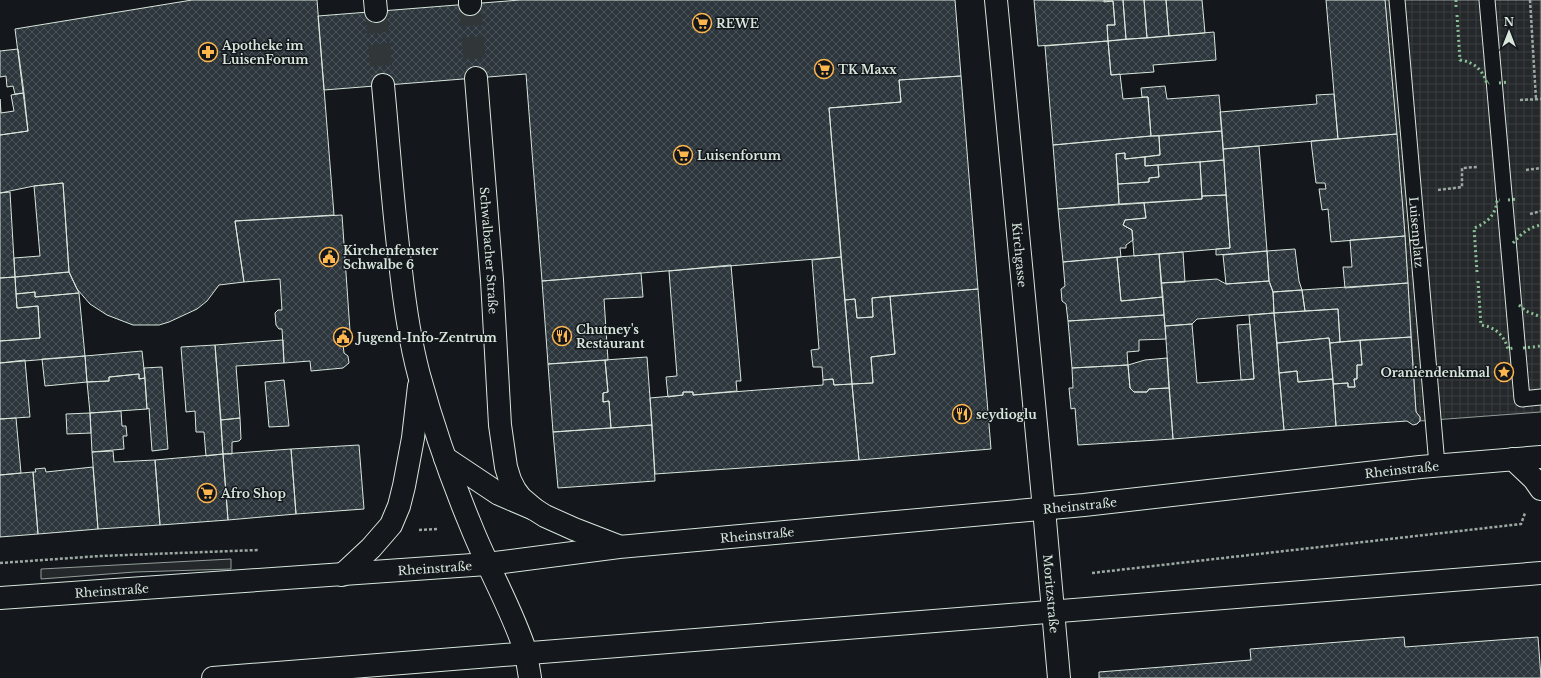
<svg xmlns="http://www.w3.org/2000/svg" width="1541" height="678" font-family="'Libre Baskerville',serif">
<defs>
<pattern id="plaza-grid" width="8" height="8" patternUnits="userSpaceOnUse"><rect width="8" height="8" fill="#24282b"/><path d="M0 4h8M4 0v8" fill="none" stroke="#393d3f"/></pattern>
<pattern id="building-cross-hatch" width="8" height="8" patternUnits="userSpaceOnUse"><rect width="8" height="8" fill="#2c363c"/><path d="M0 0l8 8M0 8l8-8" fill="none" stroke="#4a5358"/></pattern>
</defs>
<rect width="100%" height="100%" fill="#14181c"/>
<!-- parking -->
<path fill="#24282b" stroke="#939e99" d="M231 559V569L135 572 41 579V569Z"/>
<!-- plaza -->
<path fill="url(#plaza-grid)" stroke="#939e99" d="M1385 0H1541V412L1420 421V417L1416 412 1405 236Z"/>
<!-- building -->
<path fill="url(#building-cross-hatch)" stroke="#d8e6dc" d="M192 0H317L334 215 235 221 244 282 219 285 207 301 197 309 169 322 159 325H133L107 315 90 304 77 289 69 272 63 183 34 186 0 193V135L28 131 15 29Z
M520 0H955L961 76 899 80 901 102 829 108 841 257 542 281 526 74 324 90 318 16Z
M1034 0 1113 1 1115 25H1107L1108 41 1038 46Z
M1104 0H1123L1126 39 1108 41 1107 25H1115L1113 1 1104 2Z
M1123 0H1144L1147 38 1126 39Z
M1144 0H1166L1169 36 1147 38Z
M1166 0H1202L1205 33 1169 36Z
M1326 0H1385L1397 134 1338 139Z
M1214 32 1216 60 1153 65 1154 72 1111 75 1108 41Z
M1108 41 1111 75 1120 74 1123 99 1148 97 1151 136 1053 145 1045 46Z
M18 49 24 93 15 94 13 86 7 87 6 76 0 77V51Z
M961 76 978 289 872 298 873 317 857 318 855 299 845 300 829 108 901 102 899 80Z
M1165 86 1167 99 1219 95 1222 131 1151 136 1148 97H1142L1141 88Z
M24 93 28 131 0 135V99L1 113 14 111 11 95Z
M1334 94 1338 139 1223 149 1220 112 1317 104 1316 95Z
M1222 131 1224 160 1145 166V157L1160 155 1159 136Z
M1397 134 1405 236 1331 242 1328 209 1322 210 1319 189H1326L1325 183H1316L1311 141Z
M1151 136H1159L1160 155 1125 159V153L1116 154 1119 204 1058 209 1053 145Z
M1259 146 1267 251 1216 255V249L1230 248 1223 149Z
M1125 153V159L1145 157V166L1158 165 1159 177 1149 178V182L1118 184 1116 154Z
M1224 160 1226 195 1202 196 1200 162Z
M1200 162 1202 199 1119 204 1118 184 1149 182V178L1159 177 1158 165Z
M63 183 69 272 15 277 14 258 40 256 34 186Z
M10 192 15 277 0 278V193Z
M1226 195 1230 248 1134 256 1132 230 1123 225 1125 220 1146 218 1144 203 1202 199V196Z
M1144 203 1146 218 1125 220 1123 225 1132 230 1133 240 1126 245V248H1120L1121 257 1063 262 1058 209Z
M342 215 350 331 344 332 345 342 343 344 344 353 348 356 349 363 343 368 311 371 310 361 284 363 282 329H279L276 325 275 313 278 310H282L280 279 244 282 235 221Z
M1405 236 1408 283 1345 288 1343 267H1352L1350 240Z
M1295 249 1299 281 1302 290 1273 292 1269 281 1267 251Z
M1267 251 1269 281 1226 284 1223 255Z
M1183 252 1185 282 1161 283 1159 254Z
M1159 254 1163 297 1121 301 1117 257Z
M841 257 852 384 834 385 833 379 823 380 822 367H813L811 350 819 349 812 260Z
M1117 257 1121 301 1163 297 1164 315 1068 321 1066 304 1062 301 1061 289 1065 286 1063 262Z
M731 265 741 381H736L737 391 693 395V392H683V395L668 397 666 377 677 376 669 271Z
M69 272 79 293 35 297V292L16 294 15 277Z
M641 273 643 297 604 299 608 360 548 364 542 281Z
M15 277 17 308 38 306 40 338 0 341V278Z
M1217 279 1226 284 1269 281 1273 292 1274 313 1197 319 1192 324 1165 326 1161 283Z
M1408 283 1411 337 1340 342 1338 309 1305 311 1302 290Z
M978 289 991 449 859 460 852 384 873 383 871 357 895 354 890 296Z
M1302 290 1305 311 1274 313 1273 292Z
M35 292V297L79 293 85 356 0 363V341L40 338 38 306 17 308 16 294Z
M890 296 895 354 871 357 873 383 852 384 845 300 855 299 857 318 873 317 872 298Z
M1338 309 1340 342 1330 343 1329 338 1277 343 1274 313Z
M1274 313 1284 430 1173 439 1165 326 1192 324 1197 383 1254 379 1249 315Z
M1164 315 1166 339 1139 340V351L1127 352 1128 365 1072 368 1068 321Z
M1250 324 1254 379 1241 380 1237 325Z
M1411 337 1416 412 1420 417V421L1417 424 1413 425 1407 421 1336 426 1333 384 1348 383V387H1355L1354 379H1357V365H1362L1360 340Z
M1329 338 1333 379 1298 382 1297 371 1279 373 1277 343Z
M283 340 284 363 236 366 240 418 221 420 215 345Z
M1360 340 1362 365H1357V379H1354L1355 387H1348V383L1333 384 1330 343Z
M215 345 223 454 206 456 204 432H196L195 411 186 412 181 347Z
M142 351 145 378 139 379V374L109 377V381L87 382 85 356Z
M85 356 87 382 45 386 42 359Z
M647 357 652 425 611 428 609 401 603 402V393L608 392 605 360Z
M1167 358 1169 388 1149 389 1147 392H1134L1130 388 1128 365 1145 360Z
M25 360 30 417 0 419V363Z
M605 360 608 392 603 393V402L609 401 611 428 553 432 548 364Z
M1128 365 1130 388 1134 392H1147L1149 389 1169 388 1173 439 1078 445 1075 408 1071 409 1069 388H1073L1072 368Z
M162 367 168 449 152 451 149 408 147 409 144 368Z
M1297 371 1298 382 1333 379 1336 426 1284 430 1279 373Z
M139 374V379L145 378 147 409 90 413 87 382 109 381V377Z
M833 379 834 385 852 384 859 460 655 474 650 398 683 395V392H693V395L823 385V380Z
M284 380 289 426 269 427 265 382Z
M121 411 122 426H126L127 436H123L124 449 92 452 90 413Z
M90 413 91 433 67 434 66 414Z
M16 418 21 473 0 475V419Z
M240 418 241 439 239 441 232 442V454H223L221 420Z
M652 425 655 481 558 488 553 432Z
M359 445 364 509 296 514 291 449Z
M291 449 296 514 228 520 223 454Z
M113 451 114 462 155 460 160 525 98 529 92 452Z
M223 454 228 520 160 525 155 460Z
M93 467 98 529 38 534 33 472H36L35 469 45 468 46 472Z
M33 472 38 534 0 537V475Z
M1404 637 1405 647 1538 637 1541 678H1099V672L1251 660 1250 649Z"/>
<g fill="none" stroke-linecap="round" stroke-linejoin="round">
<!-- secondary-tunnel -->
<path stroke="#313739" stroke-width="22" stroke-dasharray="22 11" stroke-linecap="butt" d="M470 4 476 78
M376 11 383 85"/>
<defs>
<g id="service">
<path id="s1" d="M1397 0 1437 465"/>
<path d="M1487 0 1522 399 1541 397"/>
</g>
<g id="pedestrian">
<path id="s2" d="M996 0 1044 509"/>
</g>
<path id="minor" d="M1513 459 1534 479 1541 489"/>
<g id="tertiary">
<path id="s3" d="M1044 509 1059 678"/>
<path d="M526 653 530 678"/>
</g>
<g id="secondary">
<path d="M375 0 376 11"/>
<path d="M470 0V4"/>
<path id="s4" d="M476 78 492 280 500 425 506 467 510 480 515 490 521 498 534 509"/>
<path d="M383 85C389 147 393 210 401 271 405 307 410 341 419 375 433 426 451 478 471 526 488 569 512 609 526 653"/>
<path d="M445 458 499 494 534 509 545 516 574 529 618 546"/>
<path d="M342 575 371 548 391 525 399 506 404 486 413 438 419 386"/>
<path id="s5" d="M0 598 487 564 619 547 1084 505 1420 467 1541 457"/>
<path d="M213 678 1541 573"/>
</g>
</defs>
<!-- service casing -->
<use href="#service" stroke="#d8e6dc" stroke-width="17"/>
<!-- pedestrian casing -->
<use href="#pedestrian" stroke="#d8e6dc" stroke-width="24"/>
<!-- minor casing -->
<use href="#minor" stroke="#d8e6dc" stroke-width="24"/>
<!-- tertiary casing -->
<use href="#tertiary" stroke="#d8e6dc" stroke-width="24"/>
<!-- secondary casing -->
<use href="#secondary" stroke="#d8e6dc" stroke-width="24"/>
<!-- path -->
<path stroke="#9da8a2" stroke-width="2.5" stroke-dasharray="3 2" stroke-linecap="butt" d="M1530 0 1536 99
M1520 100 1541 99
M1526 170 1541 168
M1438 190 1462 187V168L1477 167
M1530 214 1541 211
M419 530 438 529
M0 563 100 556 258 550
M1092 573 1521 524 1525 513"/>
<!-- service -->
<use href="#service" stroke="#14181c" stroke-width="15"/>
<!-- pedestrian -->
<use href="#pedestrian" stroke="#14181c" stroke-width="22"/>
<!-- minor -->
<use href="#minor" stroke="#14181c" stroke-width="22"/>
<!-- tertiary -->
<use href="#tertiary" stroke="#14181c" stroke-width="22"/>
<!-- secondary -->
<use href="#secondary" stroke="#14181c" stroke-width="22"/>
<!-- hedge -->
<path stroke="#8ac095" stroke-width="3" stroke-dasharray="2 3" stroke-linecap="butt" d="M1456 0V7
M1457 15 1460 60C1474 62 1483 70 1487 84L1489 83
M1499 83 1509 82
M1508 200 1518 199
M1513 243C1521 234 1529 227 1541 225
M1477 272 1474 228C1487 223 1496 215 1497 200H1500
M1478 281 1481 325C1495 327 1504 335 1508 349L1513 348
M1519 305 1526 311 1541 317
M1523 348 1541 346"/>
</g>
<!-- icons -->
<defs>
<symbol id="supermarket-ring" viewBox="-11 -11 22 22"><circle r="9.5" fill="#14181c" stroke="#ffb74d" stroke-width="1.5"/><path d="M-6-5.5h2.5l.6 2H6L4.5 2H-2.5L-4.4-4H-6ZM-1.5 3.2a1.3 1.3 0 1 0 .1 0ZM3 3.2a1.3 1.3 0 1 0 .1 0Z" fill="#ffb74d"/></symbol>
<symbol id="pharmacy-ring" viewBox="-11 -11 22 22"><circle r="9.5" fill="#14181c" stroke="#ffb74d" stroke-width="1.5"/><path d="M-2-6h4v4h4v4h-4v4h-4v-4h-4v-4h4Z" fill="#ffb74d"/></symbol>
<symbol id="civic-ring" viewBox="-11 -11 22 22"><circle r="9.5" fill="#14181c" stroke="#ffb74d" stroke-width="1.5"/><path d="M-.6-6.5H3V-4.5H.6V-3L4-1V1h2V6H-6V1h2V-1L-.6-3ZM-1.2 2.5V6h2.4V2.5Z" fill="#ffb74d"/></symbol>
<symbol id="restaurant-ring" viewBox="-11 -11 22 22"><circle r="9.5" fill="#14181c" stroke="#ffb74d" stroke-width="1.5"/><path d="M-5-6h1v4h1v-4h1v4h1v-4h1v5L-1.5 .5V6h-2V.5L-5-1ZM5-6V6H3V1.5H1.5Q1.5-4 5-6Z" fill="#ffb74d"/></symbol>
<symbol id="sight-ring" viewBox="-11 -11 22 22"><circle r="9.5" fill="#14181c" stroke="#ffb74d" stroke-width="1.5"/><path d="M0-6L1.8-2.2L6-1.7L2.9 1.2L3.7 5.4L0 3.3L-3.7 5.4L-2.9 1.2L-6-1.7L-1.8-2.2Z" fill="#ffb74d"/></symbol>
</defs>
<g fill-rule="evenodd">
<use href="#supermarket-ring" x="691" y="12" width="22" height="22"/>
<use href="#pharmacy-ring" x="197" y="41" width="22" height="22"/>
<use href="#supermarket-ring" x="813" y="58" width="22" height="22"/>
<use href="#supermarket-ring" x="672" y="144" width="22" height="22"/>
<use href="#civic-ring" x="318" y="246" width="22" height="22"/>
<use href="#restaurant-ring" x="551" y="325" width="22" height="22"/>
<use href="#civic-ring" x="332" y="326" width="22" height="22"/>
<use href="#sight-ring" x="1493" y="361" width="22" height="22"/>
<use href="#restaurant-ring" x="951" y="403" width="22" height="22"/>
<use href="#supermarket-ring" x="196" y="482" width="22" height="22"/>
</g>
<g text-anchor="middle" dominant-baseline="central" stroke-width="3" stroke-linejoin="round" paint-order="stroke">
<!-- poi labels -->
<g font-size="12" font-weight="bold" fill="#d8e6dc" stroke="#14181c" text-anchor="start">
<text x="716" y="23">REWE</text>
<text x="222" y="45">Apotheke im<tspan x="222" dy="14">LuisenForum</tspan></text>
<text x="838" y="69">TK Maxx</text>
<text x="697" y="155">Luisenforum</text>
<text x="343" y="250">Kirchenfenster<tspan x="343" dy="14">Schwalbe 6</tspan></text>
<text x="576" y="329">Chutney's<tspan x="576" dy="14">Restaurant</tspan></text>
<text x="357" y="337">Jugend-Info-Zentrum</text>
<text x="1490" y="372" text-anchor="end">Oraniendenkmal</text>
<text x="976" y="414">seydioglu</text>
<text x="221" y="493">Afro Shop</text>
</g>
<!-- street labels -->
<g font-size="12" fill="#d8e6dc" stroke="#14181c">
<text stroke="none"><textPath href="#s1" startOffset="233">Luisenplatz</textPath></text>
<text stroke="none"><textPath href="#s4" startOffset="173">Schwalbacher Straße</textPath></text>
<text stroke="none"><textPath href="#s2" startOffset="256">Kirchgasse</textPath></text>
<text stroke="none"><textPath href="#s5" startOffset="1408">Rheinstraße</textPath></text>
<text stroke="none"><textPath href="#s5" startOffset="1084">Rheinstraße</textPath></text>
<text stroke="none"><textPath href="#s5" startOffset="760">Rheinstraße</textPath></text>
<text stroke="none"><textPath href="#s5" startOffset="436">Rheinstraße</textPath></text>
<text stroke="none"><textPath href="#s5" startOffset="112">Rheinstraße</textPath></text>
<text stroke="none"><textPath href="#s3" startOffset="85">Moritzstraße</textPath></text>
</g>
</g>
<!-- north arrow -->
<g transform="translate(1509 32)" stroke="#14181c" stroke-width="3" paint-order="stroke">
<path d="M0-3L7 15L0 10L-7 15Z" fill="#d8e6dc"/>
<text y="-6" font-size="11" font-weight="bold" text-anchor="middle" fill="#d8e6dc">N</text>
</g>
</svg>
